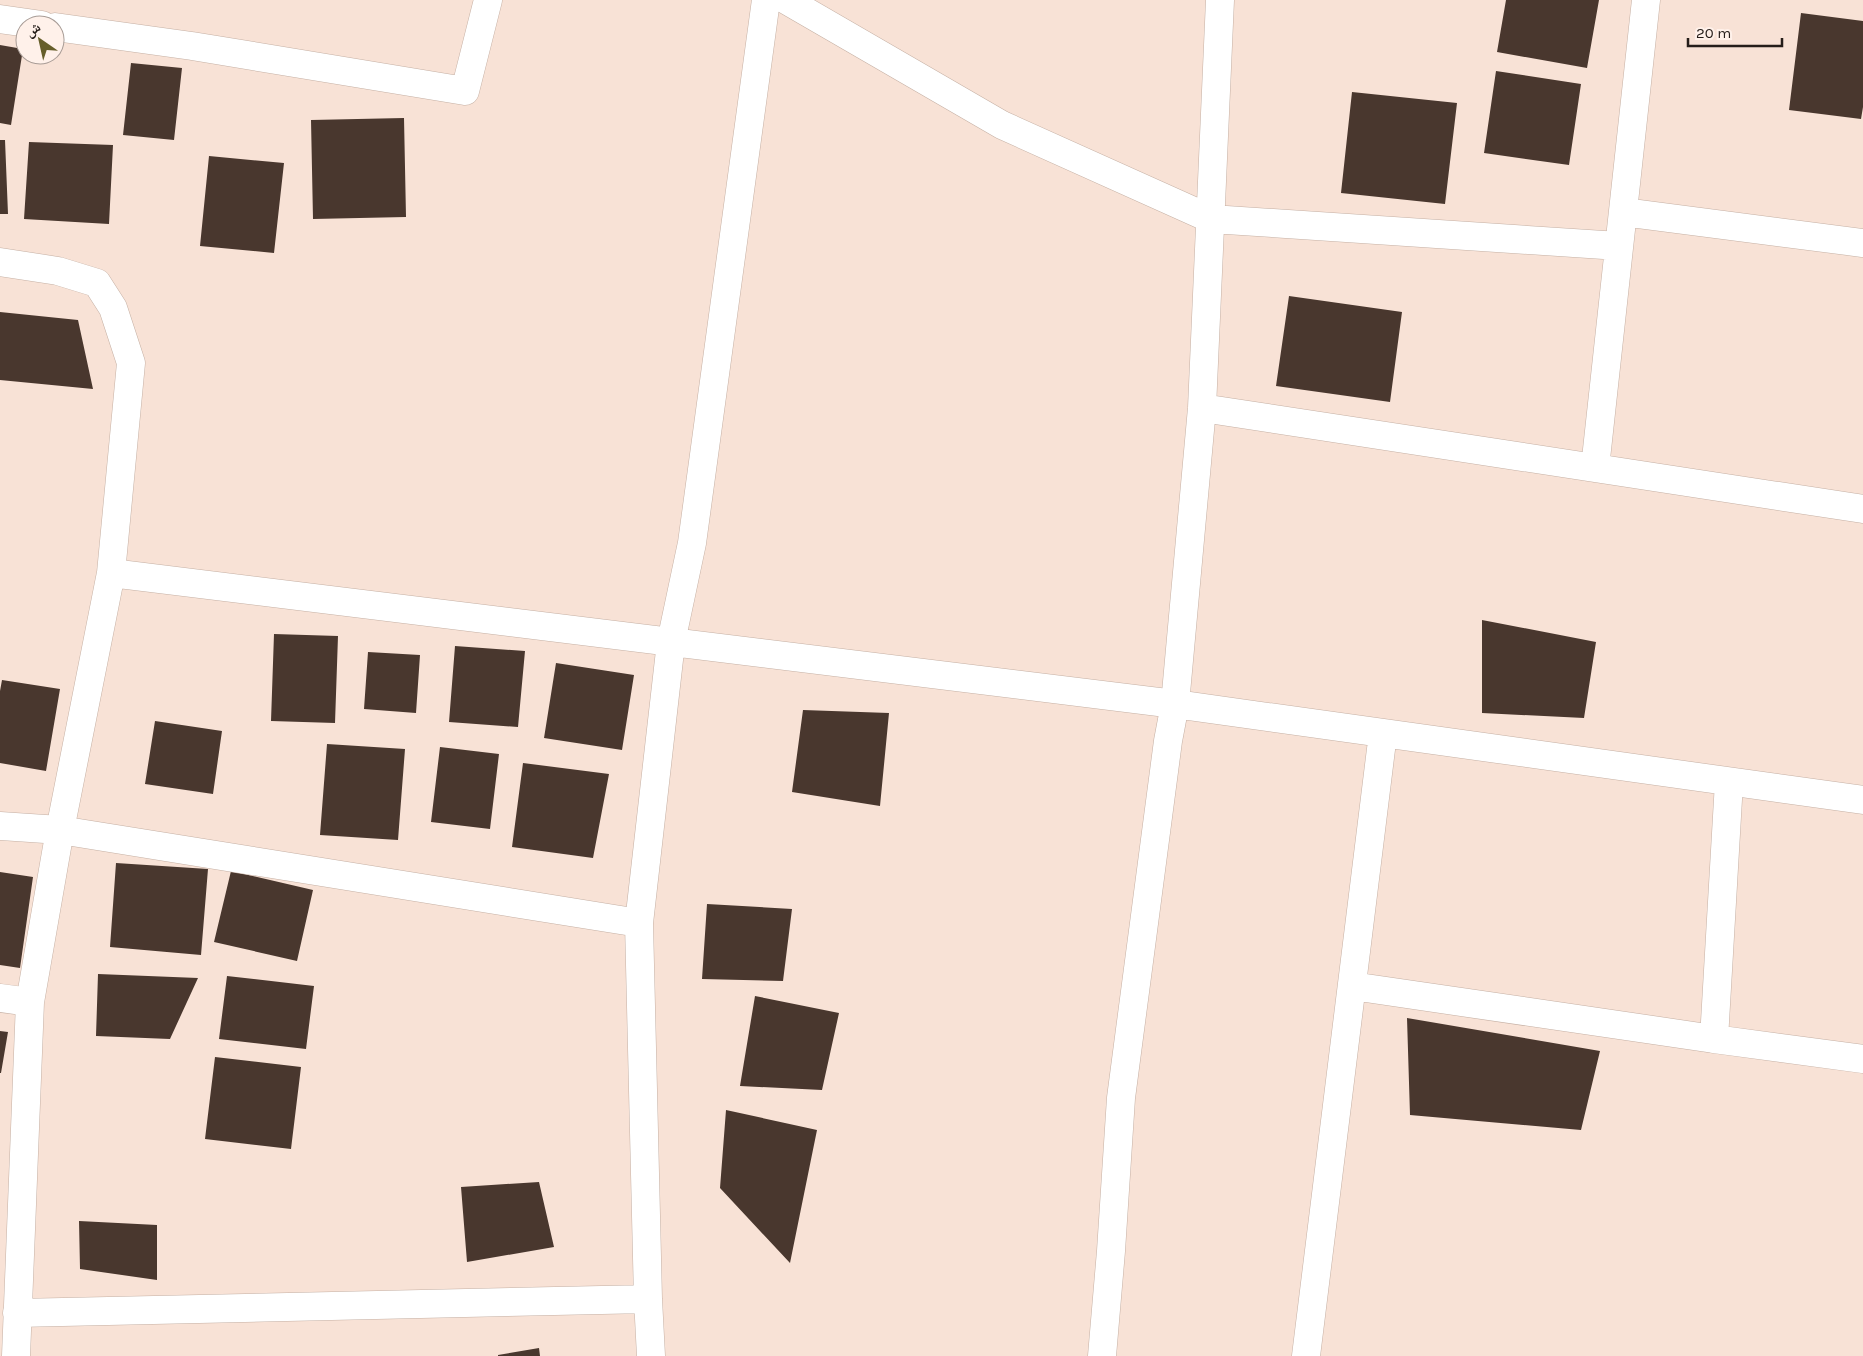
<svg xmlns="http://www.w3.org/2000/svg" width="1863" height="1356" font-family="Karla,'Noto Naskh Arabic',sans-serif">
<rect width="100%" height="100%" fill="#f8e2d6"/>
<!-- building -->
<path fill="#49372e" d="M1506 0H1599L1587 68 1497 52Z
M1801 13 1863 21V107L1861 119 1789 110Z
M0 45 23 49 11 125 0 123Z
M131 63 182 68 174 140 123 135Z
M1496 71 1581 84 1569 165 1484 153Z
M1352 92 1457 103 1445 204 1341 193Z
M404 118 406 217 313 219 311 120Z
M0 140H5L8 214H0Z
M29 142 113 145 109 224 24 219Z
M209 156 284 163 274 253 200 246Z
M1289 296 1402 312 1390 402 1276 386Z
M0 312 78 320 93 389 0 380Z
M1482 620 1596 642 1584 718 1482 713Z
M274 634 338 636 335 723 271 721Z
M455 646 525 651 518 727 449 722Z
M368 652 420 655 416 713 364 709Z
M556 663 634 675 622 750 544 738Z
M2 680 60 689 46 771 0 763V691Z
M803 710 889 713 880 806 792 792Z
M155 721 222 731 213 794 145 784Z
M327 744 405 749 398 840 320 835Z
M440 747 499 754 490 829 431 822Z
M523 763 609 774 593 858 512 847Z
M116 863 208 869 201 955 110 947Z
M231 871 313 890 297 961 214 942Z
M0 872 33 877 20 968 0 965Z
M707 904 792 909 783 981 702 979Z
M98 974 198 978 170 1039 96 1036Z
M227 976 314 986 306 1049 219 1039Z
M755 996 839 1013 822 1090 740 1086Z
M1407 1018 1600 1051 1581 1130 1410 1115Z
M0 1031 8 1032 1 1073H0Z
M215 1057 301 1067 291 1149 205 1139Z
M726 1110 817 1130 790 1263 720 1188Z
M539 1182 554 1247 467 1262 461 1187Z
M79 1221 157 1225V1280L80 1269Z
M539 1348 540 1356H498V1355Z"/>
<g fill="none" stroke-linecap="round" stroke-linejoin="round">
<defs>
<path id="minor" d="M786 0 1002 125 1211 219 1619 246
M0 19 42 25
M55 27 192 46 465 91 488 0
M1623 212 1863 243
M0 262 58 271 97 283 113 308 131 363 111 573 60 830 30 1002 16 1356
M1202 408 1863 509
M1595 468 1646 0
M111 573 1175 704 1863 800
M1729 782 1714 1039 1863 1059
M0 826 60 830 639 923
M1352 986 1714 1039
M0 998 30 1002
M17 1313 648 1299
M651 1356 648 1299 639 923 671 642 692 543 766 0
M1102 1356 1111 1251 1121 1098 1168 741 1175 704 1202 408 1220 0
M1306 1356 1383 733"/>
</defs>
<!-- minor casing -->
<use href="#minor" stroke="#c5b0a4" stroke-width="29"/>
<!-- minor -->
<use href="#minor" stroke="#fff" stroke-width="28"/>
</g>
<!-- north arrow -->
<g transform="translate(40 40) rotate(326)"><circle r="24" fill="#fff1ea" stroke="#a89c96"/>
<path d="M0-4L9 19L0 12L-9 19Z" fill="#665e2a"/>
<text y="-8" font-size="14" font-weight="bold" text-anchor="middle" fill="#251d19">ش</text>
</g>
<!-- scale -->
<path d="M1688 38v8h94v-8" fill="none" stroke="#251d19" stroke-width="2.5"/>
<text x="1696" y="38" font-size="15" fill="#251d19" stroke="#fff1ea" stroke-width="4" paint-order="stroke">20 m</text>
</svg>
